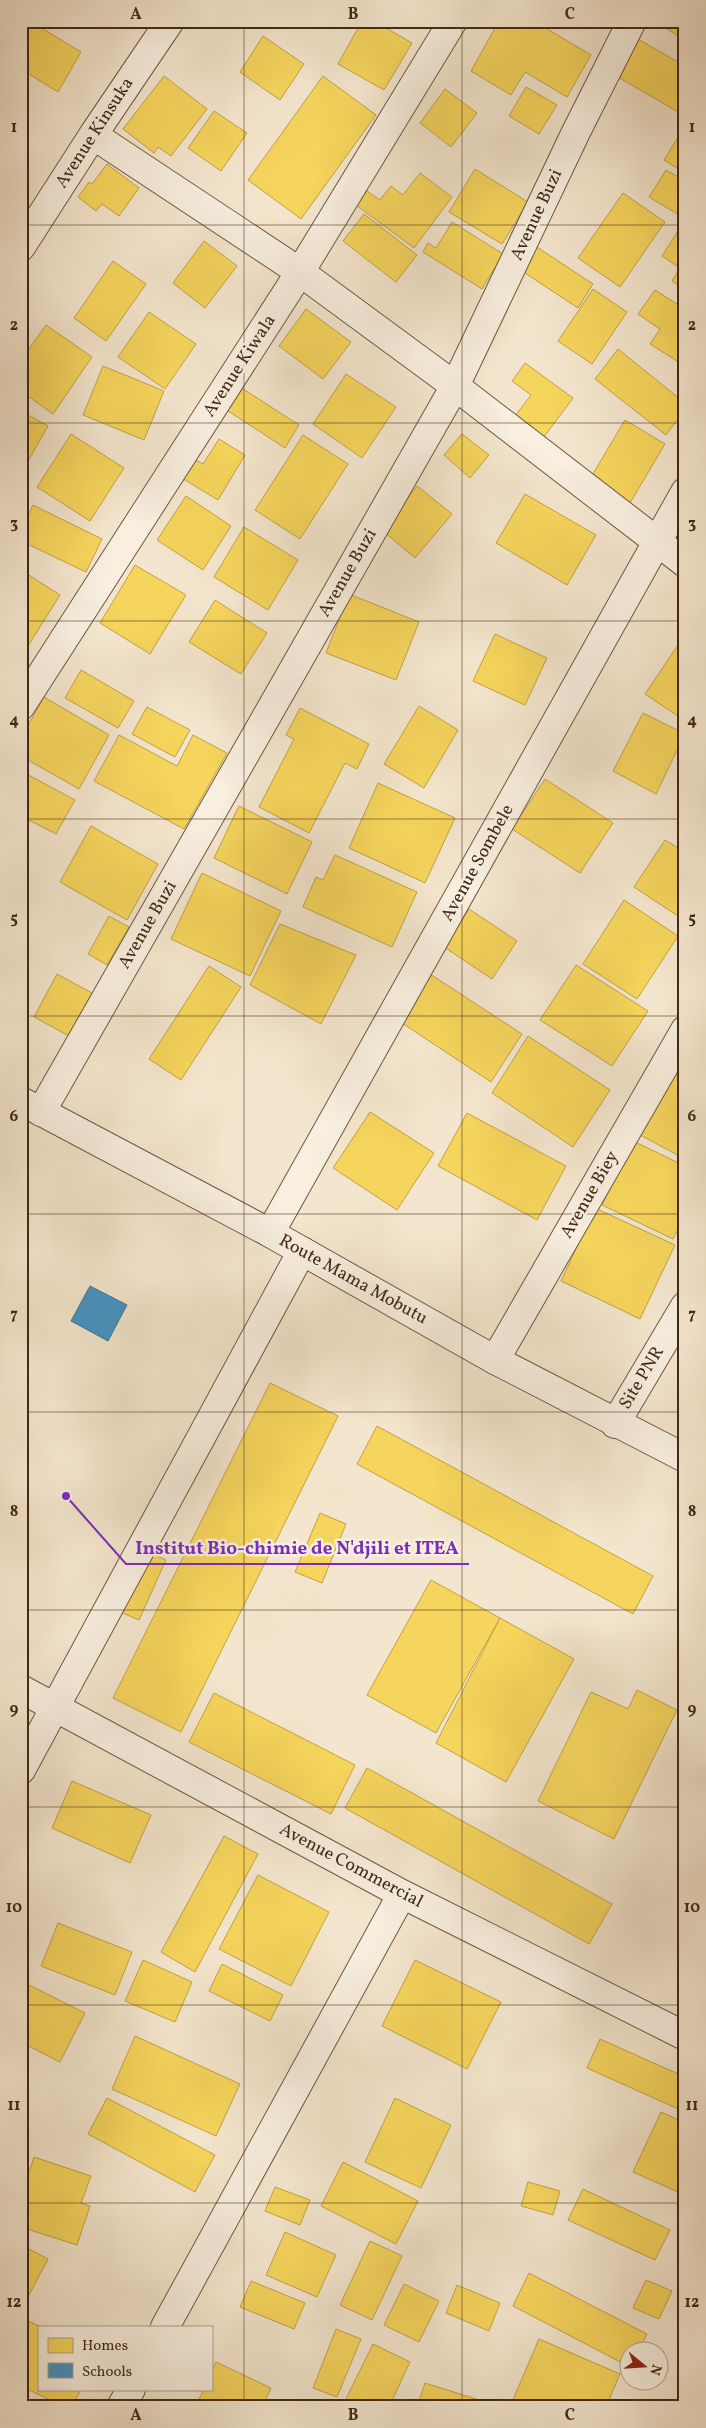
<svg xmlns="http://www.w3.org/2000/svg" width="706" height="2428" font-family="Vollkorn,serif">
<rect width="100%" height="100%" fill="#f4e6ce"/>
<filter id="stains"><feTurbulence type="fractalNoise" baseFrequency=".004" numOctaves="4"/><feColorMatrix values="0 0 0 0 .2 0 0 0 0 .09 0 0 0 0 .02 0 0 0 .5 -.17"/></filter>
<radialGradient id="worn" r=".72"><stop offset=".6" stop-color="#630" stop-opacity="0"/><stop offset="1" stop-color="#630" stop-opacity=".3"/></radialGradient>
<!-- homes -->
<path fill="#f6d55c" stroke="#c0a147" d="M21 21H30L81 52 58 92 21 69Z
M362 21H374L412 43 384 90 338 64Z
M499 21H534L591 55 567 97 525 72 511 95 471 71Z
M654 21H685V40Z
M263 36 304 64 280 100 240 72Z
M638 39 685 66V116L616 76Z
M164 76 207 109 171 156 158 147 154 153 123 129Z
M323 76 376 115 301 219 248 180Z
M526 87 557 105 539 134 509 116Z
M445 89 477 113 451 147 420 123Z
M214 111 247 133 221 171 188 148Z
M681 132 685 135V173L664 160Z
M107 164 139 188 119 216 102 204 96 211 78 197 89 182 92 184Z
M475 169 528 202 502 244 449 212Z
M666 170 685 181V206L679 215 649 197Z
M420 173 452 197 414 248 356 205 367 191 380 200 391 186 403 195Z
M623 193 665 222 620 287 578 258Z
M364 214 417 255 396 282 343 241Z
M452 222 503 254 482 289 423 252 428 243 436 248Z
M680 228 685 231V290L672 281 680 268 662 256Z
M204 241 237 266 205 308 173 283Z
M537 247 593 284 578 308 522 271Z
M113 261 146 284 106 341 74 318Z
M593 289 627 312 592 364 558 341Z
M655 290 685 309V366L650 344 660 329 638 314Z
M306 309 351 342 323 379 279 346Z
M149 312 196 344 165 389 118 357Z
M46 325 92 357 53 414 21 391V360Z
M618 349 685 403V410L666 435 595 379Z
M525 363 573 398 538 445 509 424 531 395 512 381Z
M103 366 164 391 144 440 83 415Z
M346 374 396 407 362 458 313 424Z
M234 383 299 425 285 448 219 405Z
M21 411 48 426 26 465 21 463Z
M625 420 665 444 630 503 590 479Z
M71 434 124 468 90 521 37 487Z
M462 434 489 455 470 478 444 455Z
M303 435 348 464 300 539 255 510Z
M219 439 245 455 218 500 175 474 187 455 203 464Z
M417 486 452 514 415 558 383 531Z
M525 494 596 535 567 585 496 543Z
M186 496 231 526 203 570 157 540Z
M33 505 102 539 86 572 21 541V530Z
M244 527 298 560 268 610 214 577Z
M135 565 186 595 150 654 100 623Z
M21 570 60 595 28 646 21 642Z
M349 594 419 622 396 680 326 653Z
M215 600 267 633 241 674 189 642Z
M495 634 547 658 525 705 473 681Z
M678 645 685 649V721L645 694Z
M81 670 134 701 118 728 65 698Z
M44 697 109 735 79 789 21 756V738Z
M419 706 458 730 424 788 384 764Z
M147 707 190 730 175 757 132 734Z
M300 708 369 744 357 769 345 763 309 833 259 807 294 739 286 735Z
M643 713 685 734 656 794 613 771Z
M119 735 177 766 193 735 227 753 184 829 94 781Z
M21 771 75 800 56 834 21 816Z
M545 779 613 823 580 873 512 829Z
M378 783 455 818 425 883 349 848Z
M239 806 312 842 287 894 214 858Z
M91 826 158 864 127 920 60 882Z
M665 840 685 852 684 920 634 887Z
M335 855 417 892 392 947 303 907 316 877 323 880Z
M202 873 281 911 250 976 171 939Z
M624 900 678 936 637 999 583 964Z
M469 909 517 941 492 979 444 947Z
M109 916 129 927 107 965 88 954Z
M280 924 356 955 321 1024 250 985Z
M576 965 648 1011 612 1066 540 1020Z
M209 966 241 987 181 1080 149 1059Z
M57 974 92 993 69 1036 34 1017Z
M430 974 522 1034 491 1082 399 1021Z
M528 1036 610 1090 573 1147 492 1093Z
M672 1061 685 1068V1159L633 1131Z
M370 1112 434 1153 397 1210 333 1168Z
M467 1113 566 1166 537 1220 438 1166Z
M633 1141 685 1166V1215L673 1239 602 1205Z
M595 1208 675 1245 640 1319 561 1281Z
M270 1383 338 1416 181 1732 113 1698Z
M377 1426 653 1576 633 1614 357 1464Z
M320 1513 346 1524 322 1583 295 1572Z
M145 1550 166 1560 139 1620 118 1611Z
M431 1580 500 1618 436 1733 367 1695Z
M500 1618 574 1659 506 1782 436 1743Z
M637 1690 677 1710 614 1839 538 1801 591 1692 628 1709Z
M214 1693 355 1765 331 1814 189 1742Z
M367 1768 612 1904 589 1944 345 1808Z
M72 1781 151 1815 130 1863 52 1828Z
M224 1836 258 1854 195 1972 161 1952Z
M258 1875 329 1912 291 1986 219 1949Z
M58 1923 132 1952 115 1995 41 1966Z
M143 1960 192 1982 175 2022 125 2001Z
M415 1960 501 2002 467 2069 382 2026Z
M222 1964 283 1995 270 2021 209 1991Z
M21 1981 85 2013 60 2062 21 2042Z
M135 2036 240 2084 216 2136 112 2089Z
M600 2039 685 2077V2112L587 2068Z
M107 2098 215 2155 195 2192 88 2134Z
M395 2098 451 2125 421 2188 365 2162Z
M661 2112 685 2123V2195L633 2172Z
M34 2157 91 2176 81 2203 90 2206 77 2245 21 2227V2197Z
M343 2162 418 2201 396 2244 321 2206Z
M528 2182 560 2191 553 2215 521 2206Z
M275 2187 310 2200 300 2225 265 2211Z
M583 2189 670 2230 655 2260 568 2220Z
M285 2232 336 2255 317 2297 266 2275Z
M370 2241 402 2256 372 2320 340 2305Z
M21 2245 48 2259 21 2310Z
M529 2273 647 2334 639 2350H628V2366L513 2306Z
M646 2280 672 2291 659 2319 633 2308Z
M251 2281 305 2303 294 2329 240 2307Z
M404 2284 439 2301 419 2342 384 2325Z
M457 2285 500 2303 489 2331 446 2313Z
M26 2320 41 2327H39V2389H81L72 2407H64L21 2386V2330Z
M336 2329 361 2339 337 2397 313 2388Z
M539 2339 620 2374 606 2407H523L512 2402Z
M373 2344 410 2362 389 2407H342Z
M216 2362 271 2388 262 2407H195L204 2389H211V2373Z
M425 2383 476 2399 473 2407H417Z"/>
<!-- schools -->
<path fill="#4393c3" stroke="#43738f" d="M90 1286 127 1305 108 1341 71 1321Z"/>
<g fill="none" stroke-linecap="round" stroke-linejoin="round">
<defs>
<path id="minor" d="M93 135 300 272 455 386 685 563
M21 247 93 135 170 21
M21 706 300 272 453 21
M41 1112 455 386 576 132 632 21
M270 1233 685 492
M495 1360 685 1030
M615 1424 685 1306
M21 1689 402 1894 685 2036
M21 1770 302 1251
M165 2327 402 1894
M121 2407 131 2389"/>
<path id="tertiary" d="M21 1101 270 1233 495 1360 685 1458"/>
</defs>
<!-- minor casing -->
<use href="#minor" stroke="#6e5843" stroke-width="30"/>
<!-- tertiary casing -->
<use href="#tertiary" stroke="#6e5843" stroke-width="30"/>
<!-- minor -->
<use href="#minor" stroke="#f8efdf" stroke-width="28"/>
<!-- tertiary -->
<use href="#tertiary" stroke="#f8efdf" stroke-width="28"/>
</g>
<!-- grid -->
<path fill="none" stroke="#422815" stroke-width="1" stroke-opacity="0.55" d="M244 21V2407M462 21V2407M21 225H685M21 423H685M21 621H685M21 819H685M21 1016H685M21 1214H685M21 1412H685M21 1610H685M21 1807H685M21 2005H685M21 2203H685"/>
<g text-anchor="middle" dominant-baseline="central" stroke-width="5" stroke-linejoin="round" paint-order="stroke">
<!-- street labels -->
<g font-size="18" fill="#422815" stroke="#f8efdf">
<text transform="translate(95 133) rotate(-57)">Avenue Kinsuka</text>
<text transform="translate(537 215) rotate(-65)">Avenue Buzi</text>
<text transform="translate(240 366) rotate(-57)">Avenue Kiwala</text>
<text transform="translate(348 573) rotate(-60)">Avenue Buzi</text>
<text transform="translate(478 863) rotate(-61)">Avenue Sombele</text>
<text transform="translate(148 925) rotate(-60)">Avenue Buzi</text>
<text transform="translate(590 1195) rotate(-60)">Avenue Biey</text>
<text transform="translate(353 1280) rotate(29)">Route Mama Mobutu</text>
<text transform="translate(642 1378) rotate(-59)">Site PNR</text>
<text transform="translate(351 1866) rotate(28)">Avenue Commercial</text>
</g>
</g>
<!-- callouts -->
<path fill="none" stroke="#7b2cbf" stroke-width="2" d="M66 1496L126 1564H469"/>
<circle fill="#7b2cbf" stroke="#f8efdf" stroke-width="2" cx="66" cy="1496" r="5"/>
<g font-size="19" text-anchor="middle" font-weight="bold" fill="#7b2cbf" stroke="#f8efdf" stroke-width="5" stroke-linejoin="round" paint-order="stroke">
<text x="297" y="1554">Institut Bio-chimie de N'djili et ITEA</text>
</g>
<!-- margin -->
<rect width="706" height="2428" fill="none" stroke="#f4e6ce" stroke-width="55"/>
<!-- legend -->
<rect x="38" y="2326" width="175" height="65" fill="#f8efdf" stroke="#af9f8e"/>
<rect x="48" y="2338" width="25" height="15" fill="#f6d55c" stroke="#af9f8e"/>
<text x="82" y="2350" font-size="15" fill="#422815">Homes</text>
<rect x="48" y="2363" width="25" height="15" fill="#4393c3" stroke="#af9f8e"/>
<text x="82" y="2376" font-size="15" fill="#422815">Schools</text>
<!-- north arrow -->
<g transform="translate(644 2366) rotate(108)"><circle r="24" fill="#f8efdf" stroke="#af9f8e"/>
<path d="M0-4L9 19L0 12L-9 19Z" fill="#8f2418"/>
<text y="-8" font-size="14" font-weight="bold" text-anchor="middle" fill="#422815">N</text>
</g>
<rect x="28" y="28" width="650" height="2372" fill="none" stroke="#422815" stroke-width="2"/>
<g font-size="16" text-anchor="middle" font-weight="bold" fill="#422815">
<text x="136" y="19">A</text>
<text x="353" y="19">B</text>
<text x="570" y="19">C</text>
<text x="14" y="132">1</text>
<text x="692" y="132">1</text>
<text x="14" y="330">2</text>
<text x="692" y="330">2</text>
<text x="14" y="528">3</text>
<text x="692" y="528">3</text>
<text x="14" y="725">4</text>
<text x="692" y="725">4</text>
<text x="14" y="923">5</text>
<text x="692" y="923">5</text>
<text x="14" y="1121">6</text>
<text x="692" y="1121">6</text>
<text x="14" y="1319">7</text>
<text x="692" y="1319">7</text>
<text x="14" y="1516">8</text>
<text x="692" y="1516">8</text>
<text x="14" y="1714">9</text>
<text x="692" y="1714">9</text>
<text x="14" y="1912">10</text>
<text x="692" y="1912">10</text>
<text x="14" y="2110">11</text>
<text x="692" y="2110">11</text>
<text x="14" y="2307">12</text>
<text x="692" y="2307">12</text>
<text x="136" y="2420">A</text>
<text x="353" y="2420">B</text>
<text x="570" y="2420">C</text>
</g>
<rect width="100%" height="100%" filter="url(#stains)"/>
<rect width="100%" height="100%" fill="url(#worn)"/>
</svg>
